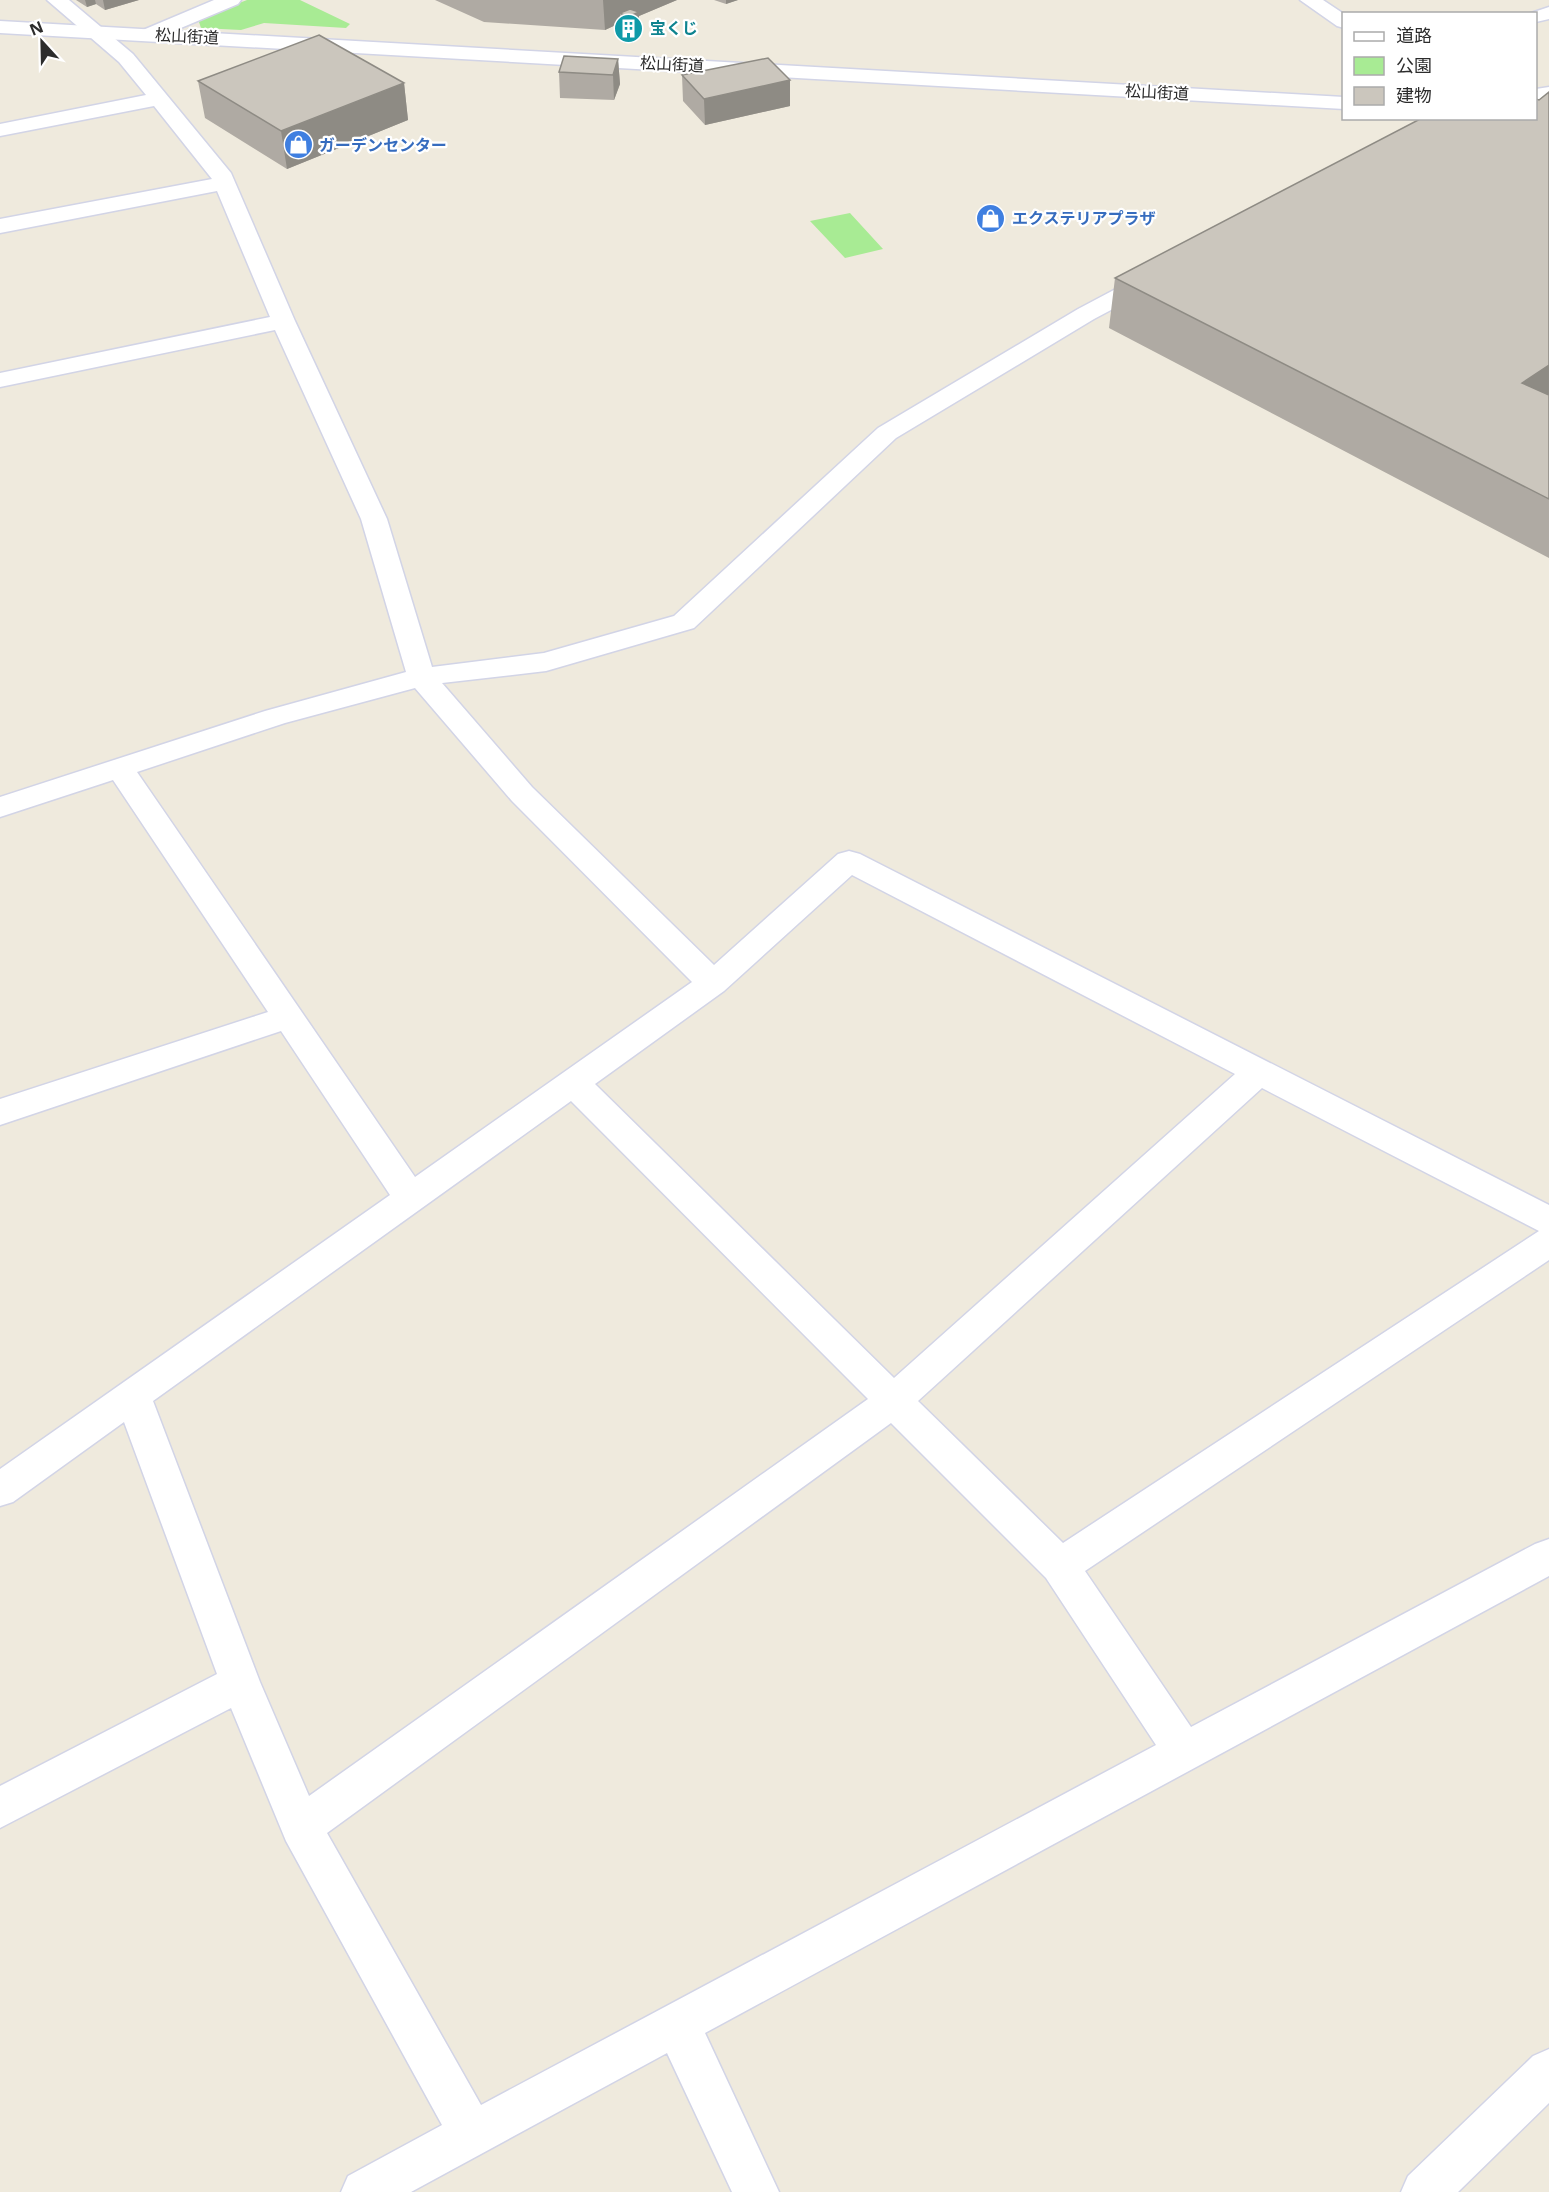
<svg xmlns="http://www.w3.org/2000/svg" width="1549" height="2192" font-family="'Open Sans','Noto Sans JP',sans-serif">
<rect width="100%" height="100%" fill="#efeadd"/>
<!-- green -->
<path fill="#a8eb94" d="M247 0H300L350 24 346 28 264 23 241 30 201 28 198 19Z
M850 213 883 249 845 258 810 221Z"/>
<g fill="none" stroke-linecap="round" stroke-linejoin="round">
<defs>
<path id="street" d="M47 0H69L133 54 231 173 295 321 387 519 432 667 544 653 674 616 878 428 1078 309 1144 274 1152 272 1160 274 1163 279 1160 284 1094 319 896 438 694 628 546 671 442 683 532 787 714 965 838 854 849 851 860 854 1549 1205V1260L1085 1571 1191 1727 1535 1544 1549 1539V1576L705 2033 779 2192H732L667 2053 411 2192H341L348 2176 442 2125 286 1841 231 1708 0 1828V1786L217 1674 124 1422 13 1502 0 1506V1469L390 1195 281 1031 0 1125V1099L268 1012 113 780 0 817V797L265 711 406 672 361 519 275 330 0 387V373L270 317 217 191 0 233V219L212 179 154 106 0 136V124L146 95 119 62ZM415 688 512 801 692 982 415 1177 137 772 285 723ZM852 875 1235 1074 894 1378 595 1084 724 991ZM1262 1088 1539 1231 1063 1543 918 1401ZM571 1101 868 1399 309 1796 260 1682 153 1401ZM891 1423 1046 1578 1156 1745 481 2105 327 1833Z
M214 0H241L238 4 157 38H143L140 34 143 30Z
M1300 0H1323L1344 14V28L1337 26Z
M1549 7V19L1536 22V14H1528Z
M1549 87V99L1536 101V89Z
M1549 2049V2103L1458 2192H1401L1408 2176 1533 2056Z"/>
<path id="secondary" d="M0 21 1344 97V109L0 33Z"/>
</defs>
<!-- street casing -->
<use href="#street" stroke="#d2d4e6" stroke-width="3"/>
<!-- secondary casing -->
<use href="#secondary" stroke="#d2d4e6" stroke-width="3"/>
<!-- street -->
<use href="#street" fill="#fff" fill-rule="evenodd"/>
<!-- secondary -->
<use href="#secondary" fill="#fff" fill-rule="evenodd"/>
</g>
<!-- wall -->
<path fill="#afaaa3" d="M76 0H139L105 10 96 4 87 7Z
M435 0H677L639 16V25L629 30 620 26V23L605 30 484 22Z
M714 0H738L726 4Z
M618 59 620 84 614 100 560 98 559 72Z
M682 75 790 80V106L705 125 683 101Z
M198 81 404 83 408 120 287 169 205 118Z
M1549 92V558L1109 328 1115 278 1539 100Z"/>
<!-- shaded-wall -->
<path fill="#8e8b84" d="M85 0H95L96 4 87 7Z
M103 0H139L105 10Z
M603 0H677L639 16V25L629 30 628 17 620 13V23L605 30Z
M726 0H738L726 4Z
M618 59 620 84 614 100 613 75Z
M790 80V106L705 125 704 99Z
M404 83 408 120 287 169 281 131Z
M1549 365V406L1522 383Z"/>
<!-- building -->
<path fill="#cbc6bd" stroke="#8e8b84" stroke-width="1.5" d="M630 9 639 12 628 17 620 13Z
M319 35 404 83 281 131 198 81Z
M564 56 618 59 613 75 559 72Z
M768 58 790 80 704 99 682 75Z
M1549 92V365L1522 383 1549 395V499L1115 278 1422 118H1536V99L1539 100Z"/>
<!-- icons -->
<defs>
<symbol id="building-disc" viewBox="-11 -11 22 22"><circle r="9.5" fill="#0f9aa8" stroke="#fff"/><path d="M-4-6H4V6H1V3H-1V6H-4ZM-2.5-4.3h1.7v1.8h-1.7ZM.8-4.3h1.7v1.8H.8ZM-2.5-1h1.7V.8h-1.7ZM.8-1h1.7V.8H.8Z" fill="#fff"/></symbol>
<symbol id="shop-disc" viewBox="-11 -11 22 22"><circle r="9.5" fill="#3f7fe0" stroke="#fff"/><path d="M-5-2.5h2.3a2.7 3.5 0 0 1 5.4 0H5L5.5 6h-11ZM-1.5-2.5h3a1.5 2.3 0 0 0-3 0Z" fill="#fff"/></symbol>
</defs>
<g fill-rule="evenodd">
<use href="#building-disc" x="612" y="12" width="33" height="33"/>
<use href="#shop-disc" x="282" y="128" width="33" height="33"/>
<use href="#shop-disc" x="974" y="202" width="33" height="33"/>
</g>
<g text-anchor="middle" dominant-baseline="central" stroke-width="4.5" stroke-linejoin="round" paint-order="stroke">
<!-- far-culture labels -->
<g font-size="16" font-weight="bold" fill="#0d838f" stroke="#fff" text-anchor="start">
<text x="650" y="28">宝くじ</text>
</g>
<!-- far-street labels -->
<g font-size="16" fill="#2c2c2c" stroke="#fff">
<text transform="translate(187 36) rotate(3)">松山街道</text>
<text transform="translate(672 64) rotate(3)">松山街道</text>
<text transform="translate(1157 92) rotate(3)">松山街道</text>
</g>
<!-- far-shop labels -->
<g font-size="16" font-weight="bold" fill="#366cbe" stroke="#fff" text-anchor="start">
<text x="319" y="145">ガーデンセンター</text>
<text x="1012" y="218">エクステリアプラザ</text>
</g>
</g>
<!-- legend -->
<rect x="1342" y="12" width="195" height="108" fill="#ffffff" stroke="#ababab" stroke-width="1.5"/>
<rect x="1354" y="32" width="30" height="9" fill="#ffffff" stroke="#ababab" stroke-width="1.5"/>
<text x="1396" y="42" font-size="18" fill="#2c2c2c">道路</text>
<rect x="1354" y="57" width="30" height="18" fill="#a8eb94" stroke="#ababab" stroke-width="1.5"/>
<text x="1396" y="72" font-size="18" fill="#2c2c2c">公園</text>
<rect x="1354" y="87" width="30" height="18" fill="#cbc6bd" stroke="#ababab" stroke-width="1.5"/>
<text x="1396" y="102" font-size="18" fill="#2c2c2c">建物</text>
<!-- north arrow -->
<g transform="translate(42 42) rotate(338)" stroke="#ffffff" stroke-width="4.5" paint-order="stroke">
<path d="M0-4.5L10 22L0 15L-10 22Z" fill="#2c2c2c"/>
<text y="-9" font-size="16" font-weight="bold" text-anchor="middle" fill="#2c2c2c">N</text>
</g>
</svg>
